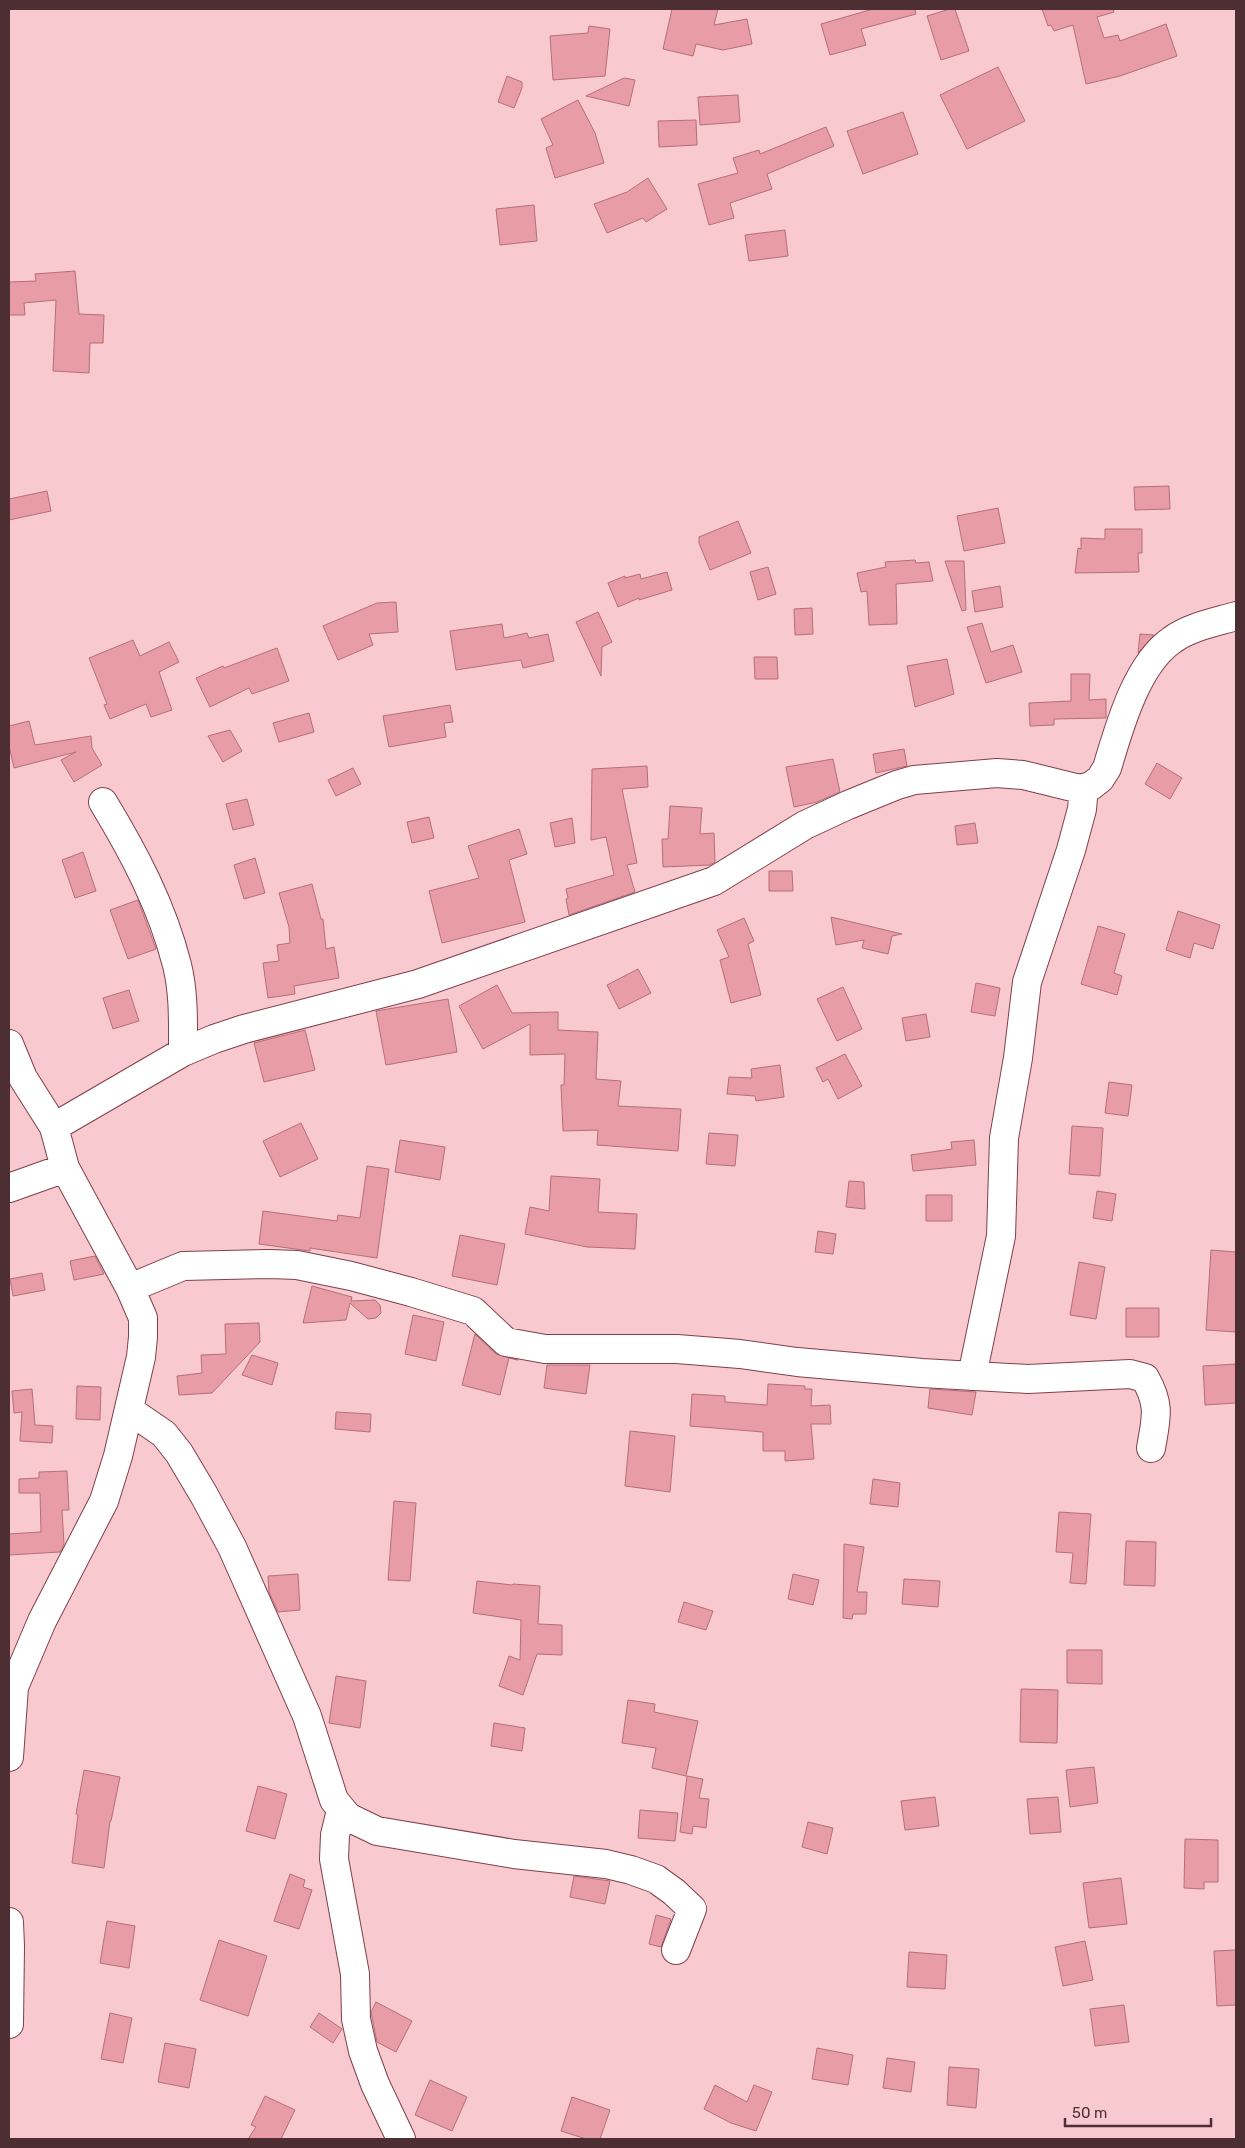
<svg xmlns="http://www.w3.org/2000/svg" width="1245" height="2148" font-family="Rubik,sans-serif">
<rect width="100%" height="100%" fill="#f8c9ce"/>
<!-- building -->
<path fill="#e79ca6" stroke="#b66f79" d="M672 9H718L714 25 747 19 752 44 723 50 696 44 693 56 663 49Z
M873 9H915L916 14 861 29 866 45 830 55 821 24Z
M950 9H955L969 51 941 60 927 16Z
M1042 9H1113L1114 12 1097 17 1104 38 1118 35 1120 41 1166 24 1177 56 1120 76 1086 84 1073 25 1054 31 1051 25 1048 26Z
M589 26 610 29 605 76 553 80 550 36 588 33Z
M998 67 1025 121 967 149 940 95Z
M507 76 522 82V88L514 108 498 102Z
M624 78 635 80 629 106 586 96Z
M738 95 740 122 700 125 698 97Z
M578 100 595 133 604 163 555 178 546 148 553 145 541 119Z
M903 112 918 154 863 174 847 131Z
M696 120 697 145 659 147 658 121Z
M826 127 834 146 767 174 772 189 730 203 734 218 709 225 698 184 738 173 733 158 759 150 760 154Z
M648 178 667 209 646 222 643 218 607 233 594 204 627 192Z
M534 205 537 241 500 245 496 209Z
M785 230 788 256 749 261 745 235Z
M75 271 79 314 104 315 103 343H90L89 373 53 371 56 300 24 303 25 315H9V282L36 281 35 274Z
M1169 486 1170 509 1135 510 1134 487Z
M47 491 51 511 9 520V499Z
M998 508 1005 543 964 551 957 516Z
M738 521 751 553 710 570 699 543V537Z
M1105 529H1142V553H1138L1139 572 1075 573 1078 548 1081 549V538L1105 539Z
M915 560 916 563 929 562 933 581 896 584 897 624 869 625 867 591 861 592 857 573 886 567 885 562Z
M945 561H964L966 610 962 611Z
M768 567 776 594 758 600 750 572Z
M667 572 672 590 639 600V598L618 607 608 583 625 576V578L640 574 641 579Z
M1000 586 1003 607 975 612 972 591Z
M396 602 398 632 369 634 373 645 338 660 323 626 377 603Z
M812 608 813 634 795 635 794 609Z
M598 612 612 642 602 647 601 676 576 622Z
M982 623 991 652 1013 645 1022 672 986 683 967 627Z
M502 624 504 638 527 633 529 638 548 634 554 661 523 668 521 660 456 670 450 631Z
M1140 634 1154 635 1138 653Z
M133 640 140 656 169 642 179 662 159 672 172 710 151 717 146 704 110 719 104 705 107 704 89 658Z
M277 648 289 681 252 694 249 688 210 707 196 678 223 666 224 668Z
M754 657H777L778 679H755Z
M947 659 954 694 915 707 907 666Z
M1071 674H1090L1089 700 1106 699V718L1054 719V725L1030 726 1029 703 1071 701Z
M450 705 453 722 444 723 446 737 389 747 383 716Z
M309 713 314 732 279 742 273 723Z
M29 721 35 745 91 736 92 748 102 765 74 782 61 760 76 752 14 768 9 746V726Z
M230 730 242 751 223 762 208 736Z
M904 749 907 766 876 773 873 754Z
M833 759 840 792 817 802 794 807 786 767Z
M1157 763 1182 778 1170 799 1145 784Z
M647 766 648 787 622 789 637 863 627 865 635 892 569 915 566 899 568 898 566 889 614 875 606 837 591 840 592 769Z
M353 768 361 784 336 796 328 780Z
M247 799 254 825 233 830 226 804Z
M670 806 702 808 700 834 714 833 715 862 710 865 663 867 662 839H668Z
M429 817 434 838 412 843 407 822Z
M572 818 575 843 555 847 550 823Z
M975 823 978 843 957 845 955 826Z
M519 829 527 854 509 860 525 922 442 943 429 891 479 878 468 846Z
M83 852 96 891 75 898 62 860Z
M255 858 265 893 244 899 234 865Z
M769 871H792L793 891H769Z
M312 884 321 919H323L326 949 334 947 339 978 294 986 295 994 268 998 263 963 279 961 277 945 290 943 289 927 279 893Z
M138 900 156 949 128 959 110 910Z
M1178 911 1220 925 1213 949 1194 943 1190 958 1166 950Z
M831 917 902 934 892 936 888 954 862 948 864 940 836 945Z
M744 918 754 941 748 944 761 995 731 1003 720 960 729 957 717 930Z
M1098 926 1125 934 1114 973 1122 976 1117 995 1081 984Z
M638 969 651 993 619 1009 607 985Z
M976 983 1000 988 995 1016 971 1012Z
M497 985 512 1013 558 1012V1030L598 1032 596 1079 621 1081 618 1106 681 1109 678 1151 597 1145 598 1130 563 1131 561 1085H564L565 1054 530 1055V1024L483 1049 459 1006Z
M843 987 862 1029 837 1041 817 999Z
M129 990 139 1021 113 1029 103 998Z
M448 999 457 1052 386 1065 376 1011Z
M926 1014 930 1037 906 1041 902 1018Z
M305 1030 315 1070 264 1082 254 1043Z
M845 1054 862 1086 838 1099 828 1079 823 1082 816 1068Z
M780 1065 784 1097 756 1101 755 1096 727 1094 729 1077 752 1078 751 1069Z
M1109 1082 1132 1085 1128 1116 1105 1113Z
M301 1123 318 1159 280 1177 263 1141Z
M1072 1126 1103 1128 1100 1176 1069 1174Z
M709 1133 738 1135 735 1166 706 1164Z
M400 1140 445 1147 440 1180 395 1172Z
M974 1140 976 1165 913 1171 911 1155 952 1149 951 1142Z
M367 1166 389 1169 377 1258 310 1248V1251L259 1244 263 1211 337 1221 338 1215 360 1218Z
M551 1176 600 1179 598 1212 637 1214 635 1249 587 1247 525 1234 530 1207 549 1211Z
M849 1181 864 1182 865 1209 846 1207Z
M1097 1191 1116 1194 1112 1221 1093 1218Z
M926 1195H952V1221H926Z
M818 1231 836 1234 833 1254 815 1252Z
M460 1235 505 1244 497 1285 452 1276Z
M1211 1250 1236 1252V1332L1206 1330Z
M95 1256 104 1274 74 1280 70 1261Z
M1079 1262 1105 1267 1096 1319 1070 1315Z
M42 1273 45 1290 13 1296 10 1279Z
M312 1286 352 1297 351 1301 375 1300 380 1305 381 1313 376 1318 368 1319 350 1303 346 1320 303 1323Z
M1126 1308H1159V1337H1126Z
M413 1315 444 1322 436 1361 405 1354Z
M259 1323 260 1342 212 1393 179 1395 177 1376 202 1373 201 1355 226 1354 225 1324Z
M475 1334 496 1354 518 1360 509 1358 500 1395 462 1385Z
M252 1355 278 1363 272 1385 242 1375Z
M1236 1364V1403L1205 1405 1203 1366Z
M547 1365H590L586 1394 544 1388Z
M768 1384 805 1386V1389H812L811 1406 830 1405 831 1424H811L814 1459 785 1461V1451H763V1432L690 1426 692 1394 725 1396V1402L767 1405Z
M77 1386 101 1387 100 1420 76 1419Z
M32 1389 35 1425 53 1426 52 1443 20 1441 22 1412 14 1413 12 1391Z
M930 1389 976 1392 972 1415 928 1408Z
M336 1412 371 1414 370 1432 335 1429Z
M630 1431 675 1436 670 1492 625 1486Z
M67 1471 69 1510H62L64 1544 60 1552 9 1555V1534L41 1532 40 1493H19V1479L39 1478V1472Z
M873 1479 900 1483 898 1507 870 1504Z
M394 1501 416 1503 410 1581 388 1580Z
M1059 1512 1091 1514 1086 1584 1070 1583 1073 1553 1056 1552Z
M1126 1541 1156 1542 1155 1586 1124 1585Z
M844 1544 864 1547 857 1592H867L866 1614H853L852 1619 843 1618Z
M298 1574 300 1610 278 1612 269 1592 268 1576Z
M793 1574 819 1580 813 1605 788 1599Z
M904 1579 940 1581 938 1607 902 1604Z
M477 1581 512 1585 513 1584 540 1586 538 1624 562 1625V1655L537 1654 523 1695 499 1686 509 1656 520 1660 521 1620 473 1613Z
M684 1602 713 1611 706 1630 678 1622Z
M1067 1650H1102V1684L1067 1683Z
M336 1676 366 1681 360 1728 329 1723Z
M1021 1689 1058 1690 1057 1743 1020 1742Z
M628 1700 655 1704 654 1712 698 1721 686 1776 652 1768 656 1748 622 1743Z
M494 1723 525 1728 522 1751 491 1746Z
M1094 1767 1098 1803 1070 1807 1066 1770Z
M84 1770 120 1777 111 1821H110L104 1868 72 1863 78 1815 76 1814Z
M687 1776 703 1779 699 1798 709 1799 706 1828 693 1826 692 1834 680 1832Z
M258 1786 287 1794 275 1839 246 1831Z
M935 1797 939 1826 905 1830 901 1801Z
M1058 1797 1061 1832 1030 1834 1027 1799Z
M640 1810 678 1813 675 1841 638 1838Z
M808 1822 833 1828 827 1854 802 1847Z
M1185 1839 1218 1840V1882H1204V1889L1184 1888Z
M290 1874 305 1880 303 1887 312 1890 299 1929 274 1921Z
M574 1876 610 1881 605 1904 570 1897Z
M1121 1878 1127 1924 1089 1928 1083 1883Z
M656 1915 671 1919 661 1947 649 1944Z
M107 1921 135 1926 129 1968 100 1963Z
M219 1940 267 1956 248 2016 200 2000Z
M1085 1941 1093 1980 1063 1986 1055 1947Z
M1236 1950V2005L1217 2006 1214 1951Z
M909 1952 947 1955 945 1989 907 1987Z
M376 2002 412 2021 396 2052 377 2042 371 2012Z
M1124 2005 1129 2042 1095 2046 1090 2009Z
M110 2013 132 2018 123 2063 101 2059Z
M319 2013 342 2029 333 2043 310 2027Z
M165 2043 196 2049 189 2088 158 2082Z
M817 2048 853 2055 848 2085 812 2079Z
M887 2058 915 2062 911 2092 883 2088Z
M949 2067 979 2069 976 2108 947 2105Z
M430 2080 467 2097 452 2131 415 2115Z
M715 2085 747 2102 754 2085 772 2092 756 2131 731 2123 704 2109Z
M265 2096 295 2110 281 2139H248L256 2127 251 2125Z
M572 2097 610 2110 600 2139H586L561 2131Z"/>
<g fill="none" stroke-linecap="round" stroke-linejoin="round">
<defs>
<path id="minor" d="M103 802C134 853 162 906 177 965 184 993 183 1023 183 1052
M9 1044 23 1078 54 1127 65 1168 130 1288 143 1318V1337L141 1357 118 1456 104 1501 42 1621 14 1687 9 1757
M54 1127 183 1052 214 1039 244 1029 418 984 714 881 805 825 848 805 897 785 914 780 997 773 1023 775 1080 789 1091 786 1100 779 1107 768C1119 728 1136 665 1172 640 1189 627 1216 622 1236 616
M9 1188 65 1168
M130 1288 183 1266 270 1264 297 1265 351 1276 411 1292 473 1311 506 1342 545 1349H677L740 1354 797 1362 922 1373 1028 1379 1130 1374 1145 1378C1161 1406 1156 1418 1151 1448
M972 1376 1001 1236 1004 1138 1018 1058 1027 982 1071 850 1082 809 1083 798 1080 789
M129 1410 164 1434 179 1453 204 1495 232 1547 307 1716 334 1800 348 1817 377 1831 514 1854 606 1864 631 1870 656 1879 674 1892 692 1909 676 1950
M341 1810 335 1835 334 1859 355 1974 356 2019 363 2051 375 2084 401 2139
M9 1922 10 1946 9 2024"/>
</defs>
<!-- minor casing -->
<use href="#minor" stroke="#813f4b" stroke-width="30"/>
<!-- minor -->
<use href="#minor" stroke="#fff" stroke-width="28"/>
</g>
<!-- border -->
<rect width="1245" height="2148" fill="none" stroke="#4d2f33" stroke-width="20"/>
<!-- scale -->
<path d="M1065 2118v8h146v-8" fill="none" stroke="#4d2f33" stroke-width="2.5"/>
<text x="1072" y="2118" font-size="15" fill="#4d2f33" stroke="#f8c9ce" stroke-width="4" paint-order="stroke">50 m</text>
</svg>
